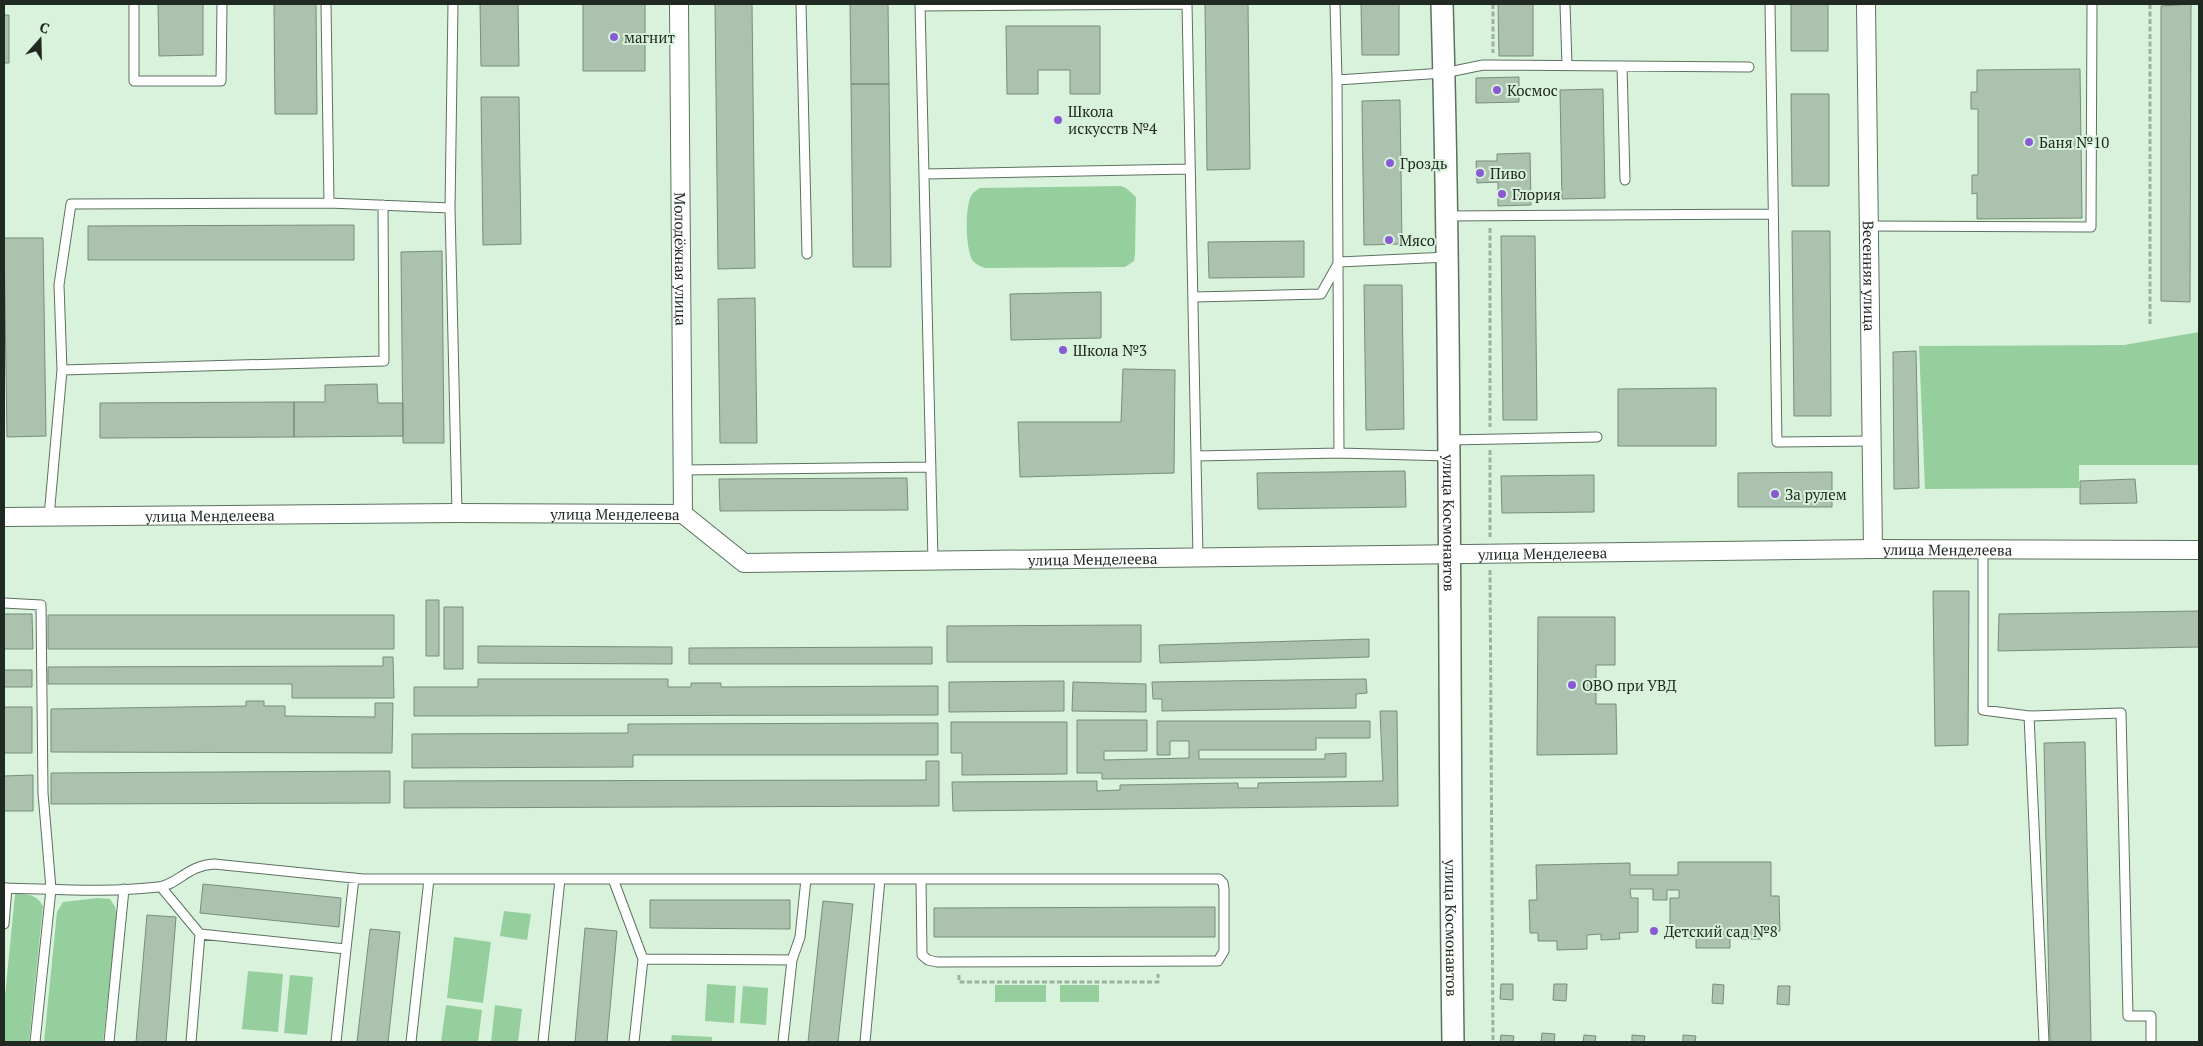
<svg xmlns="http://www.w3.org/2000/svg" width="2203" height="1046" font-family="'PT Serif',serif">
<rect width="100%" height="100%" fill="#d9f2dc"/>
<!-- green -->
<path fill="#95cf9e" d="M1121 186 1126 188 1136 197 1135 254 1134 261 1125 267 986 268C981 267 977 265 973 261 965 250 965 207 971 196 973 192 977 190 980 188Z
M2199 332V465H2079V488L1925 489 1919 346 2124 345Z
M2198 677H2199V1042H2198Z
M15 894C28 894 36 894 43 906L29 1042H4V1006Z
M98 898 110 899 115 907 117 916 103 1042H44L57 912 63 902Z
M504 911 531 914 527 940 500 936Z
M454 937 491 942 483 1003 447 998Z
M248 971 283 974 278 1032 242 1029Z
M290 975 313 977 307 1035 284 1033Z
M707 984 736 986 734 1023 705 1021Z
M995 985H1046V1002H995Z
M1060 985H1099V1002H1060Z
M743 986 768 988 766 1025 740 1023Z
M446 1005 482 1010 478 1042H441Z
M495 1005 522 1009 518 1042H491Z
M672 1035 712 1037V1042H671Z"/>
<!-- building -->
<path fill="#abc3ae" stroke="#778e7a" d="M158 4H203V55L159 56Z
M274 4H316L317 114H275Z
M480 4H518L519 66H481Z
M583 4H645V71H583Z
M715 4H752L755 268 718 269Z
M850 4H888L889 84H851Z
M1205 4H1248L1250 169 1207 170Z
M1361 4H1399V55H1362Z
M1498 4H1533V56H1499Z
M1791 4H1828V51H1791Z
M2191 4 2190 302 2161 301V6Z
M4 15H9V63H4Z
M1006 26H1100V94H1070V70H1038V94H1007Z
M2080 69 2082 218 1977 219V193L1972 194V175H1978V109H1971V92H1977V70Z
M1519 77V102L1476 103V78Z
M851 84H889L891 267H853Z
M1603 89 1605 198 1562 199 1560 90Z
M1791 94H1829V186H1792Z
M481 97H519L521 244 483 245Z
M1400 100 1402 244 1364 245 1362 101Z
M1530 153 1531 205 1498 206V182L1477 183 1476 161H1497V154Z
M354 225V260H88V226Z
M1792 231H1830L1831 416H1794Z
M1501 236H1535L1537 420H1503Z
M4 238H43L46 436 7 437Z
M1304 241V277L1209 278 1208 242Z
M442 251 444 443H403L401 252Z
M1364 285H1402L1404 429 1366 430Z
M1101 292V338L1011 340 1010 294Z
M755 298 757 443H720L718 299Z
M1916 351 1919 488 1894 489 1893 352Z
M1123 369 1175 370 1174 473 1020 477 1018 422H1121Z
M377 384 378 403H403V436L294 437V402H325V385Z
M1716 388V446H1618V389Z
M294 402V437L100 438V403Z
M1405 471 1406 507 1258 509 1257 473Z
M1832 472V507H1738V473Z
M1594 475V512L1502 513 1501 476Z
M907 478 908 510 720 511 719 479Z
M2135 479 2137 503 2080 504V481Z
M1933 591H1969L1968 745 1935 746Z
M426 600H439V656H426Z
M444 607H463V669H444Z
M2199 611V647L1998 651 1999 614Z
M4 614H32L33 649H4Z
M48 615H394V649H48Z
M1538 617H1615V665H1596V704H1616L1617 754 1537 755Z
M1141 625V662H947V626Z
M1369 639V657L1160 663 1159 645Z
M478 646 672 647V664L478 663Z
M932 647V664H689V648Z
M383 657H393L394 698H292V684H48V667L383 666Z
M4 670H32V687H4Z
M478 679H668V687H691V683H721V687L938 686V715L414 716V687H478Z
M1366 679 1367 693 1356 694V708L1162 711V699H1153L1152 682Z
M1064 681V711L949 712V682Z
M1073 682 1146 684V712L1072 711Z
M246 701H264V706H285V716L375 717V703H393L392 753 51 752V709L246 706Z
M4 707H32V753H4Z
M1380 711H1397L1398 806 953 811 952 782 1097 781V791L1120 790V785L1238 783V788H1258V783L1383 781Z
M1077 720H1147V751H1104V760L1189 758V741H1170V755H1157V721H1370V738H1316V750H1199V759H1325V754L1346 753V777L1102 779V773H1077Z
M951 722H1067V774L962 775V753H951Z
M938 723V755H633V767L412 768V734L628 733V724Z
M2085 742 2091 1042H2050L2044 743Z
M926 761H939V806L404 808V781L926 780Z
M390 771V803L51 804V773Z
M33 775V811H4V776Z
M1678 862H1771V896H1779L1780 931H1761V939H1741V934H1730V948H1696V938H1687V931H1670V898H1679V890H1667V900H1653V889H1630L1631 898H1638V932L1619 933 1620 939 1601 940V934L1587 935V949L1557 950V941H1538V933H1530L1529 900H1537L1536 865 1630 863V875H1678Z
M203 884 341 898 339 927 200 913Z
M650 900H790V929L650 928Z
M823 901 853 904 838 1042H808Z
M1215 907V937H934V908Z
M147 915 176 917 166 1042H136Z
M585 928 617 931 607 1042H575Z
M370 929 400 932 388 1042H357Z
M1501 984H1513V1000L1500 999Z
M1554 984H1567L1566 1001 1553 1000Z
M1713 984 1724 985 1723 1004 1712 1003Z
M1778 986H1790L1789 1005 1777 1004Z
M1542 1033 1555 1034 1554 1042H1541Z
M1501 1035 1514 1036 1513 1042H1500Z
M1584 1035 1596 1036 1595 1042H1583Z
M1632 1035 1645 1036 1644 1042H1632Z
M1683 1035 1696 1036 1695 1042H1683Z"/>
<g fill="none" stroke-linecap="round" stroke-linejoin="round">
<defs>
<path id="service" d="M134 4V81H221L222 4
M326 4 329 203
M453 4 450 208 457 513
M801 4 807 254
M920 4 933 561
M1335 4 1337 80 1444 73 1483 65 1749 67
M1565 4 1567 65
M1770 4 1777 442 1872 441
M921 6 1187 4 1198 558
M1622 66 1625 180
M1337 80 1339 453
M924 174 1190 169
M1447 216 1773 214
M1869 226 2091 227 2092 4
M1193 297 1321 294 1339 262 1448 257
M62 370 59 285 71 204 329 203 450 208
M1449 440 1597 437
M1196 456 1339 453 1448 456
M683 470 931 467
M49 517 62 370 384 361 383 205
M1983 550V710L2029 716 2121 713 2128 1016H2151V1042
M4 603 41 605 43 793 51 889 35 1042
M2029 716 2044 1042
M613 879 643 959
M880 879H921L922 955 928 960 937 962 1213 961H1218L1224 951V889L1223 883 1219 879H921
M161 887 200 934
M4 888C55 889 107 893 158 887 176 886 188 865 214 864L363 879H880L865 1042
M4 924 7 888
M346 949 354 878
M792 960 800 937 806 879
M109 1042 124 889
M191 1042 200 934 346 949 336 1042
M411 1042 429 879
M543 1042 560 879
M634 1042 643 959 792 960 783 1042"/>
<g id="minor">
<path id="s1" d="M679 4 683 514"/>
<path id="s2" d="M1866 4 1873 549"/>
<path id="s3" d="M4 517 457 513 683 514 744 563 1873 549 2199 550"/>
</g>
<g id="tertiary">
<path id="s4" d="M1442 4C1452 350 1448 696 1453 1042"/>
</g>
</defs>
<!-- service casing -->
<use href="#service" stroke="#5c725f" stroke-width="11"/>
<!-- minor casing -->
<use href="#minor" stroke="#5c725f" stroke-width="20"/>
<!-- tertiary casing -->
<use href="#tertiary" stroke="#5c725f" stroke-width="24"/>
<!-- path -->
<path stroke="#9cb09e" stroke-width="3" stroke-dasharray="5 2.5" stroke-linecap="butt" d="M1493 4V53
M2150 4V326
M1490 228V427
M1490 450V537
M1490 570 1493 1042
M959 975V982H1158V974"/>
<!-- service -->
<use href="#service" stroke="#fff" stroke-width="9"/>
<!-- minor -->
<use href="#minor" stroke="#fff" stroke-width="18"/>
<!-- tertiary -->
<use href="#tertiary" stroke="#fff" stroke-width="21"/>
</g>
<!-- markers -->
<g fill="#8a5ad4" stroke="#d9f2dc" stroke-width="2">
<circle cx="614" cy="37" r="5"/>
<circle cx="1497" cy="90" r="5"/>
<circle cx="1058" cy="120" r="5"/>
<circle cx="2029" cy="142" r="5"/>
<circle cx="1390" cy="163" r="5"/>
<circle cx="1480" cy="173" r="5"/>
<circle cx="1502" cy="194" r="5"/>
<circle cx="1389" cy="240" r="5"/>
<circle cx="1063" cy="350" r="5"/>
<circle cx="1775" cy="494" r="5"/>
<circle cx="1572" cy="685" r="5"/>
<circle cx="1654" cy="931" r="5"/>
</g>
<g text-anchor="middle" dominant-baseline="central" stroke-width="4" stroke-linejoin="round" paint-order="stroke">
<!-- poi labels -->
<g font-size="15" fill="#212a22" stroke="#d9f2dc" text-anchor="start">
<text x="624" y="37">магнит</text>
<text x="1507" y="90">Космос</text>
<text x="1068" y="111">Школа<tspan x="1068" dy="17">искусств №4</tspan></text>
<text x="2039" y="142">Баня №10</text>
<text x="1400" y="163">Гроздь</text>
<text x="1490" y="173">Пиво</text>
<text x="1512" y="194">Глория</text>
<text x="1399" y="240">Мясо</text>
<text x="1073" y="350">Школа №3</text>
<text x="1785" y="494">За рулем</text>
<text x="1582" y="685">ОВО при УВД</text>
<text x="1664" y="931">Детский сад №8</text>
</g>
<!-- street labels -->
<g font-size="15" fill="#212a22" stroke="#d9f2dc">
<text stroke="none"><textPath href="#s1" startOffset="255">Молодёжная улица</textPath></text>
<text stroke="none"><textPath href="#s2" startOffset="272">Весенняя улица</textPath></text>
<text stroke="none"><textPath href="#s3" startOffset="206">улица Менделеева</textPath></text>
<text stroke="none"><textPath href="#s3" startOffset="611">улица Менделеева</textPath></text>
<text stroke="none"><textPath href="#s4" startOffset="519">улица Космонавтов</textPath></text>
<text stroke="none"><textPath href="#s3" startOffset="1961">улица Менделеева</textPath></text>
<text stroke="none"><textPath href="#s3" startOffset="1556">улица Менделеева</textPath></text>
<text stroke="none"><textPath href="#s3" startOffset="1106">улица Менделеева</textPath></text>
<text stroke="none"><textPath href="#s4" startOffset="924">улица Космонавтов</textPath></text>
</g>
</g>
<!-- border -->
<rect width="2203" height="1046" fill="none" stroke="#212a22" stroke-width="10"/>
<!-- north arrow -->
<g transform="translate(40 40) rotate(20)" stroke="#d9f2dc" stroke-width="4" paint-order="stroke">
<path d="M0-4L9 19L0 12L-9 19Z" fill="#212a22"/>
<text y="-8" font-size="14" font-weight="bold" text-anchor="middle" fill="#212a22">С</text>
</g>
</svg>
